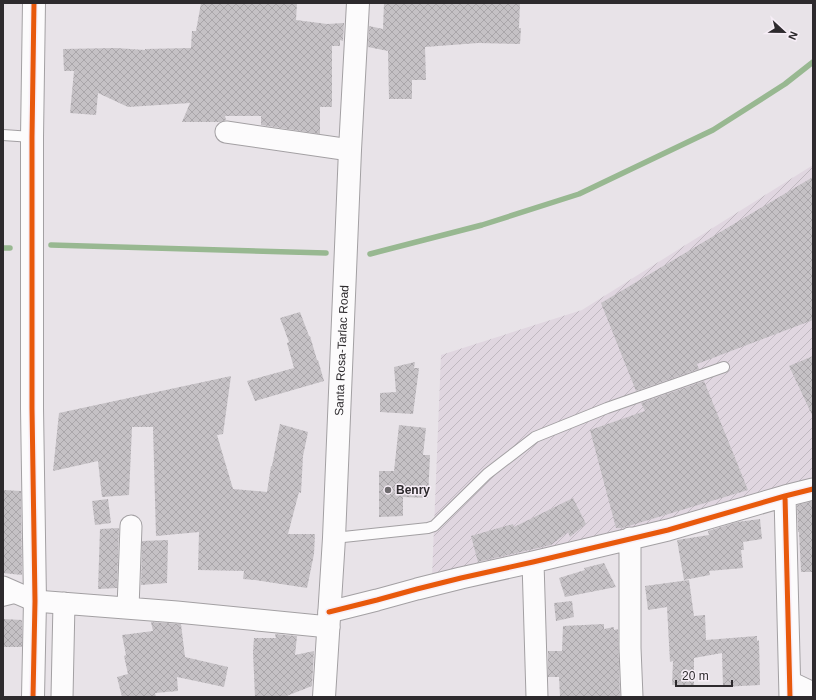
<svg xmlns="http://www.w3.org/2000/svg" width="816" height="700" font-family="Helvetica,sans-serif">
<defs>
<pattern id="industrial-furrows" width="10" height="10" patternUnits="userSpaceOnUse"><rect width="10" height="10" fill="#e0d6e0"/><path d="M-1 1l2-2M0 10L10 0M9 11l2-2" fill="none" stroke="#c0b8c0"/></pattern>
<pattern id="building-cross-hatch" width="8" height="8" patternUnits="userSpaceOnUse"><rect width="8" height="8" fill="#c5c1c5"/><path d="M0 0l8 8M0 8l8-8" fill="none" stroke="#aaa6aa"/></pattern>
</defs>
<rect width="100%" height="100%" fill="#e8e3e8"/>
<!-- industrial -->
<path fill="url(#industrial-furrows)" d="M813 165V487L432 577 441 355 582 310Z"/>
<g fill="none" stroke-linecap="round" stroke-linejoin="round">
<!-- stream -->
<path stroke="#98b891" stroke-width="5.5" d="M51 245 326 253
M3 248H10
M370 254 482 225 579 194 713 130 785 84 813 62"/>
</g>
<!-- building -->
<path fill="url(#building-cross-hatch)" d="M201 3H218V4L297 3 296 20 327 24 344 23 343 41 340 40V46H332V107H320V134L261 125V116H225L226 120 220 122H182L190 103 128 107 98 93 96 115 70 113 74 71H64L63 49 116 48 145 50V49L191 48 192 31H196Z
M384 3H520L519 28H521L520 44 478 43 425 47 426 80H412V99H389L388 51 368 47 369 26 383 29Z
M813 177V320L697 364 699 369 636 391 601 303Z
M300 312 309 336H310L317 360H318L324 381 255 401 247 381 294 368 287 343 289 342 280 318Z
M813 356V417L789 366Z
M415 362 414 368H419L413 414 380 412V393L396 392 394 367Z
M231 376 223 434 217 435 233 489 267 492 271 466H272L280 424 308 432 303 456 301 493 299 492 288 534H315L314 554 307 588 255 580 243 579 244 571 198 570 199 532 156 536 153 427H132L129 495 102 497 98 461 53 471 59 413Z
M704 381 748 490 622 528H616L590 430 645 411 641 403Z
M399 425 426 428 423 455H430L428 498 403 497V516L379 517V471H394Z
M3 490 21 491 22 575 3 573Z
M573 498 586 524 570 537 568 532 551 545 478 562 471 536 513 524 514 527Z
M108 499 111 523 95 525 92 501Z
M813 501V572H801L799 532H798L797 505Z
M760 519 762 539 743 542 744 550H741L743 568 709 571 710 575 684 580 677 540 709 535 708 531 737 522Z
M119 528 117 588 98 589 100 529Z
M168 540 167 583 141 585 142 541Z
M604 563 616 587 565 597 559 578 585 570 584 568Z
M689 580 694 616 705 615 706 640 757 636V641L759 640 760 685 723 687 722 653 694 658V686L672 685 673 661 670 662 667 607 648 610 645 586Z
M572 601 574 617 556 621 554 603Z
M3 619 22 620V647H3Z
M151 622 181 624 185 657 228 667 224 687 177 677 178 691 155 693 156 697H122L117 677 128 674 124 656 126 655 122 635 153 631Z
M604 624V629L614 627V630L618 629 620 697H560L559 677H548V651H562L563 626Z
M275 634 297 636 295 655 314 651 312 686 284 697H255L253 652 254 638H276Z"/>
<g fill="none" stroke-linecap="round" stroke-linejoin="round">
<defs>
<path id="lane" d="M3 135 32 137
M334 538 428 528 434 526 487 474 535 437 607 408 724 367
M3 601 19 597"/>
<path id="street" d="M226 132 350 150
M785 496 790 697
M630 538V648L632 697
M533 562 537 697
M3 587 35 601 177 612 329 627
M128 608 131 526
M329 612 377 600 417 589 461 578 533 562 668 530 785 496 813 489
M790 682 813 693
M62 697 64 603"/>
<path id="secondary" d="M33 697 35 601 32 408V137L34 3"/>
<g id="highway">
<path id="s1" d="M324 697 334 538 350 150 358 3"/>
</g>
</defs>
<!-- lane casing -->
<use href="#lane" stroke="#a3a0a3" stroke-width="12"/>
<!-- street casing -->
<use href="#street" stroke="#a3a0a3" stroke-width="23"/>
<!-- secondary casing -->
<use href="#secondary" stroke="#a3a0a3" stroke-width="24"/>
<!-- highway casing -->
<use href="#highway" stroke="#a3a0a3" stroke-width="24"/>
<!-- lane -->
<use href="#lane" stroke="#fcfbfc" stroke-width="10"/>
<!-- street -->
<use href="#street" stroke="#fcfbfc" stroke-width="21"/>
<!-- secondary -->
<use href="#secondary" stroke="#fcfbfc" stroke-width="22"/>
<!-- highway -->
<use href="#highway" stroke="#fcfbfc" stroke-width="22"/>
<defs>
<path id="cycleway" d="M785 496 790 697
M329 612 377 600 417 589 461 578 533 562 668 530 785 496 813 489
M33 697 35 601 32 408V137L34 3"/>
</defs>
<!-- cycleway casing -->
<use href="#cycleway" stroke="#f7eef7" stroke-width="8"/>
<!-- cycleway -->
<use href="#cycleway" stroke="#e8590c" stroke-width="5"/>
</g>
<!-- markers -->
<circle fill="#6e6b6e" stroke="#f7eef7" stroke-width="1.5" cx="388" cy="490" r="4"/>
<g text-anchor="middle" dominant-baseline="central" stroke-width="3" stroke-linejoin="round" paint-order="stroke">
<!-- street labels -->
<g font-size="12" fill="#2d2a2d" stroke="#f7eef7">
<text stroke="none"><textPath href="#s1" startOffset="347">Santa Rosa-Tarlac Road</textPath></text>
</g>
<!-- poi labels -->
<g font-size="12" font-weight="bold" fill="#2d2a2d" stroke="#f7eef7" text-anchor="start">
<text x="396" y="490">Benry</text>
</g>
</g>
<!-- border -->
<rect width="816" height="700" fill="none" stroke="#2d2a2d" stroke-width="8"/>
<!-- north arrow -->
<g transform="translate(784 32) rotate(112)" stroke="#f7eef7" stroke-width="3" paint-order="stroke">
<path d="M0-3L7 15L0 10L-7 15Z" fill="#2d2a2d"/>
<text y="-6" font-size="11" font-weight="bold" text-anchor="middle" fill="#2d2a2d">N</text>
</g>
<!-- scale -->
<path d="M676 680v6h56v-6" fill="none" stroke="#2d2a2d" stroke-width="2"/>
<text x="682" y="680" font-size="12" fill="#2d2a2d" stroke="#f7eef7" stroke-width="3" paint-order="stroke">20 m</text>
</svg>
